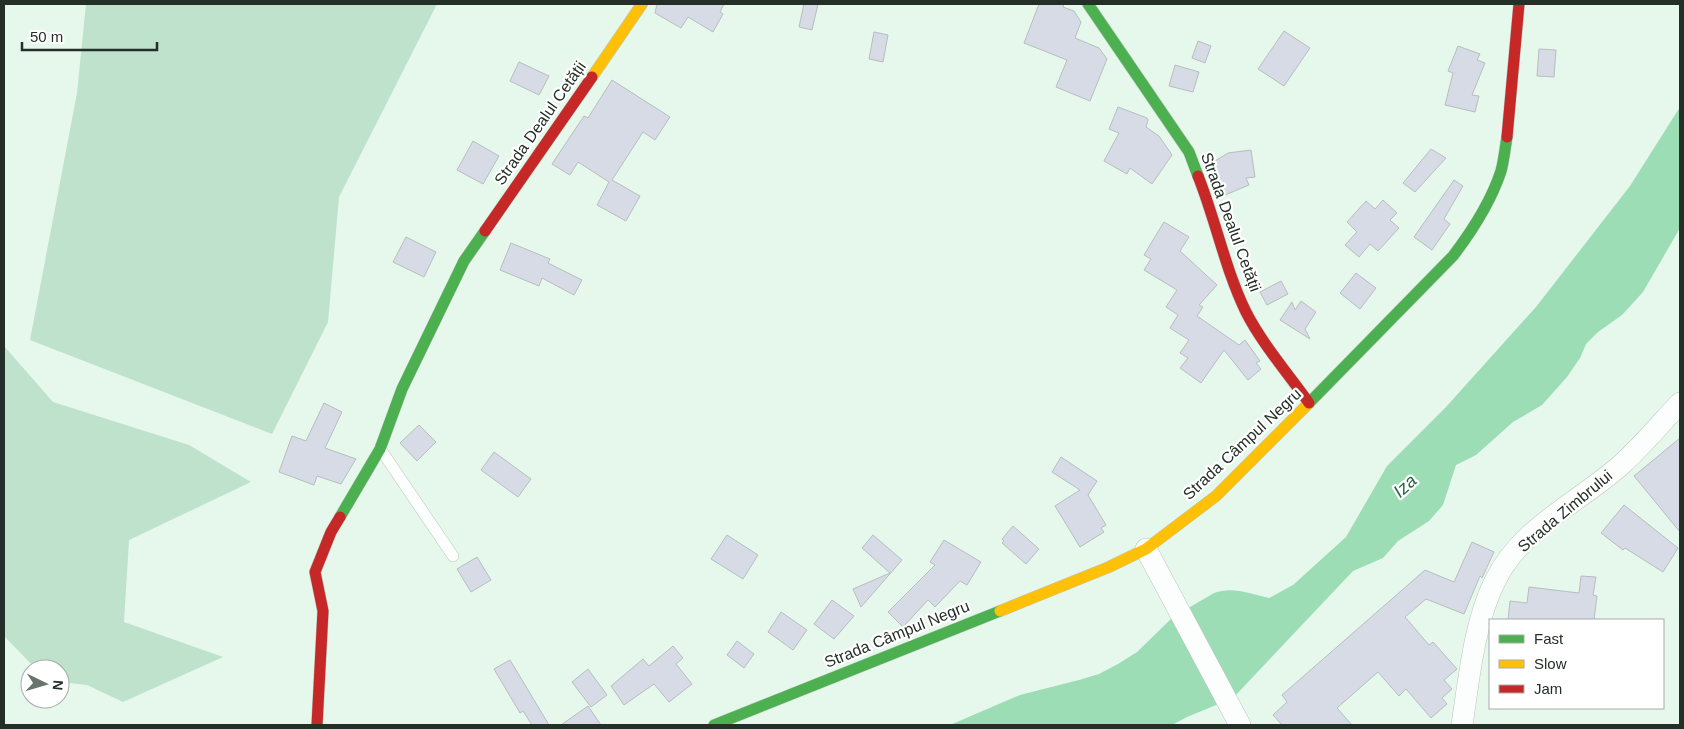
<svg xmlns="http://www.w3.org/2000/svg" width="1684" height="729" font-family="Arial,sans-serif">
<rect width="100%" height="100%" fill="#e6f7ec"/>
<!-- green -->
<path fill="#bee2cb" d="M86 4H437L339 197 328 322 272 434 30 340 77 93Z
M4 346 53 402 189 445 251 482 129 540 124 622 223 657 123 702 87 685 60 682V669H36L4 636Z"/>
<!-- water -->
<path fill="#9cddb6" d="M1680 107V228L1643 292 1622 315 1598 332 1586 344 1580 358 1567 377 1542 405 1513 422 1476 455 1456 465 1443 505 1429 521 1398 541 1383 558 1353 571 1233 698 1187 717 1172 725H950L1020 695 1079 680 1099 674 1118 664 1137 652 1173 617 1214 593C1233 586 1250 594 1269 598L1293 585 1346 537 1387 466 1446 407 1536 307 1630 186Z"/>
<!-- building -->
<path fill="#d6dbe5" stroke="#b7bebf" d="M657 4H724L720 12 723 14 713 32 688 17 681 28 655 13Z
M804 4H818L812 30 799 27Z
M1039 4H1064L1063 7 1074 11 1081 22 1075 38 1099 48 1107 59 1090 101 1056 87 1067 60 1024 43Z
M1284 31 1310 48 1284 86 1258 69Z
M874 32 888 35 883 62 869 59Z
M1198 41 1211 46 1205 63 1192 58Z
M1458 46 1480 54 1477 60 1485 63 1472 95 1479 96 1475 112 1445 105 1453 73 1448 71Z
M1539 49 1556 50 1554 77 1537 76Z
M519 62 549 76 539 95 510 81Z
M1175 65 1199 72 1193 92 1169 86Z
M612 80 670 117 655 140 643 132 612 180 640 196 626 221 597 205 609 182 578 162 570 175 552 164 584 116 588 118Z
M1118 107 1147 118 1148 120 1146 127 1159 136 1172 155 1152 184 1130 168 1127 174 1104 161 1119 133 1109 129Z
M473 141 499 156 483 184 457 170Z
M1431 149 1446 158 1415 192 1403 183Z
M1251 150 1255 177 1246 178 1249 185 1225 195 1210 164 1228 153Z
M1454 180 1463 186 1444 219 1450 224 1432 250 1414 237Z
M1383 200 1397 213 1390 220 1399 228 1378 251 1370 244 1359 257 1345 245 1357 232 1347 222 1366 201 1375 209Z
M1164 222 1189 237 1180 251 1217 285 1199 305 1203 307 1197 316 1239 345 1245 340 1260 361 1256 363 1261 369 1248 380 1224 350 1201 383 1180 368 1188 358 1180 353 1189 340 1170 328 1178 315 1166 307 1177 290 1144 270 1151 259 1144 255Z
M406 237 436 252 424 277 393 262Z
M511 243 550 259 548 263 582 280 574 295 542 278 539 286 500 270Z
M1356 273 1376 288 1360 309 1340 293Z
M1281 281 1288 294 1267 305 1260 292Z
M1301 301 1316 312 1305 329 1310 339 1280 320 1292 302 1295 310Z
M324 403 342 412 325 448 356 459 341 484 317 476 314 485 279 472 292 436 306 441Z
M419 425 436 442 417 461 400 443Z
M1680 438V532L1634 476Z
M494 452 531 479 518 497 481 470Z
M1061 457 1097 481 1088 495 1106 525 1101 528 1104 532 1080 547 1055 506 1080 490 1052 472Z
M1624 505 1678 548 1663 572 1625 548 1623 550 1601 533Z
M1013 526 1039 549 1026 564 1002 543 1004 541 1002 539Z
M727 535 758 555 743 579 711 559Z
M873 535 902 560 861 607 853 589 890 573 862 548Z
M944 540 981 562 967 585 960 581 935 607 928 600 903 627 888 612 935 565 930 562Z
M1472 542 1494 552 1482 578 1480 576 1464 614 1426 599 1405 617 1429 645 1433 642 1457 669 1444 680 1452 689 1442 698 1447 704 1431 718 1406 689 1399 696 1378 672 1337 708 1352 725H1282L1273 715 1287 702 1282 695 1425 570 1454 582Z
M477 557 491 580 471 592 457 569Z
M1581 576 1596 577 1593 595 1597 596 1594 620H1508L1510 601 1527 603 1529 587 1579 593Z
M832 600 854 616 834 639 814 624Z
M781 612 807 630 793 650 768 632Z
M737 641 754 654 744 668 727 655Z
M673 646 683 658 676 664 692 684 669 702 654 684 624 705 611 686 643 659 649 666Z
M510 660 549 725H532L523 711 520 713 494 669Z
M588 669 607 695 591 707 572 682Z
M588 706 601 725H561Z"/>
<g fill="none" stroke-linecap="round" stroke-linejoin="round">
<defs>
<path id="lane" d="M381 450 453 556"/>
<path id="street" d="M1146 549 1240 725
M1462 725C1469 679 1474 623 1495 581 1521 527 1580 502 1622 464 1643 445 1661 423 1680 403"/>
<path id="fast" d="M1088 4 1189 152 1198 176
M1309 403 1453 256C1472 231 1491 202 1501 171 1504 160 1505 148 1507 137
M340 517 380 449 402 389 464 261 485 231
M714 725 1000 611"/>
<path id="slow" d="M592 77 642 4
M1000 611 1109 567 1146 549 1216 496 1309 403"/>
<path id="jam" d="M1507 137 1519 4
M1198 176C1216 221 1225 269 1246 312 1261 342 1289 375 1309 403
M485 231 592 77
M317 725 323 611 315 572 331 532 340 517"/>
</defs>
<!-- lane casing -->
<use href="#lane" stroke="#bbc8bf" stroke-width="12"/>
<!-- street casing -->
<use href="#street" stroke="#bbc8bf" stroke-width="22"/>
<!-- fast casing -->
<use href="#fast" stroke="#bbc8bf" stroke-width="12"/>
<!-- slow casing -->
<use href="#slow" stroke="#bbc8bf" stroke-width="12"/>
<!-- jam casing -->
<use href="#jam" stroke="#bbc8bf" stroke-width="12"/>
<!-- lane -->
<use href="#lane" stroke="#fbfefc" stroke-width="11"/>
<!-- street -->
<use href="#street" stroke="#fbfefc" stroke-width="21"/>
<!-- fast -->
<use href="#fast" stroke="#4caf50" stroke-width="11"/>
<!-- slow -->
<use href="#slow" stroke="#ffc107" stroke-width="11"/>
<!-- jam -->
<use href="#jam" stroke="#c62828" stroke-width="11"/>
</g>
<g text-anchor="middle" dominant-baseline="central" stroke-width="4.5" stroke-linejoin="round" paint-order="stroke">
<!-- street labels -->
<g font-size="16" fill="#232f27" stroke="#fff">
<text transform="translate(540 123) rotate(-55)">Strada Dealul Cetății</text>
<text transform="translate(1231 222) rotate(70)">Strada Dealul Cetății</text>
<text transform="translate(1242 444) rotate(-43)">Strada Câmpul Negru</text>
<text transform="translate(1565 511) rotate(-40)">Strada Zimbrului</text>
<text transform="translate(897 634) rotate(-22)">Strada Câmpul Negru</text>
</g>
<!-- water labels -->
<g font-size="18" font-style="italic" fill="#286544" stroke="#fff">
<text transform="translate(1405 486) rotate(-42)">Iza</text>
</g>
</g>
<!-- border -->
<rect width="1684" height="729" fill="none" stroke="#232f27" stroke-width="10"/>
<!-- legend -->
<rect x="1489" y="619" width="175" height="90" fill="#ffffff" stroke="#a7aca9"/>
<rect x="1499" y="635" width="25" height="8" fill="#4caf50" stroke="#a7aca9"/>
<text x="1534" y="644" font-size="15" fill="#232f27">Fast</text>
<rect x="1499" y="660" width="25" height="8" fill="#ffc107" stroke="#a7aca9"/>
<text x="1534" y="669" font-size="15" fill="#232f27">Slow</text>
<rect x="1499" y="685" width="25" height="8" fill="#c62828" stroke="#a7aca9"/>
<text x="1534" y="694" font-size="15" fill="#232f27">Jam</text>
<!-- north arrow -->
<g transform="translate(45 684) rotate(95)"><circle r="24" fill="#ffffff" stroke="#a7aca9"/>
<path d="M0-4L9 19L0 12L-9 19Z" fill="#67756c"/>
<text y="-8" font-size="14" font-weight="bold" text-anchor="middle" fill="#232f27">N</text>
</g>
<!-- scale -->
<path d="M22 42v8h135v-8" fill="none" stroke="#232f27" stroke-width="2.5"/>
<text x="30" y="42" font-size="15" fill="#232f27" stroke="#ffffff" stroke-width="4" paint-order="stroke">50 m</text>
</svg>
